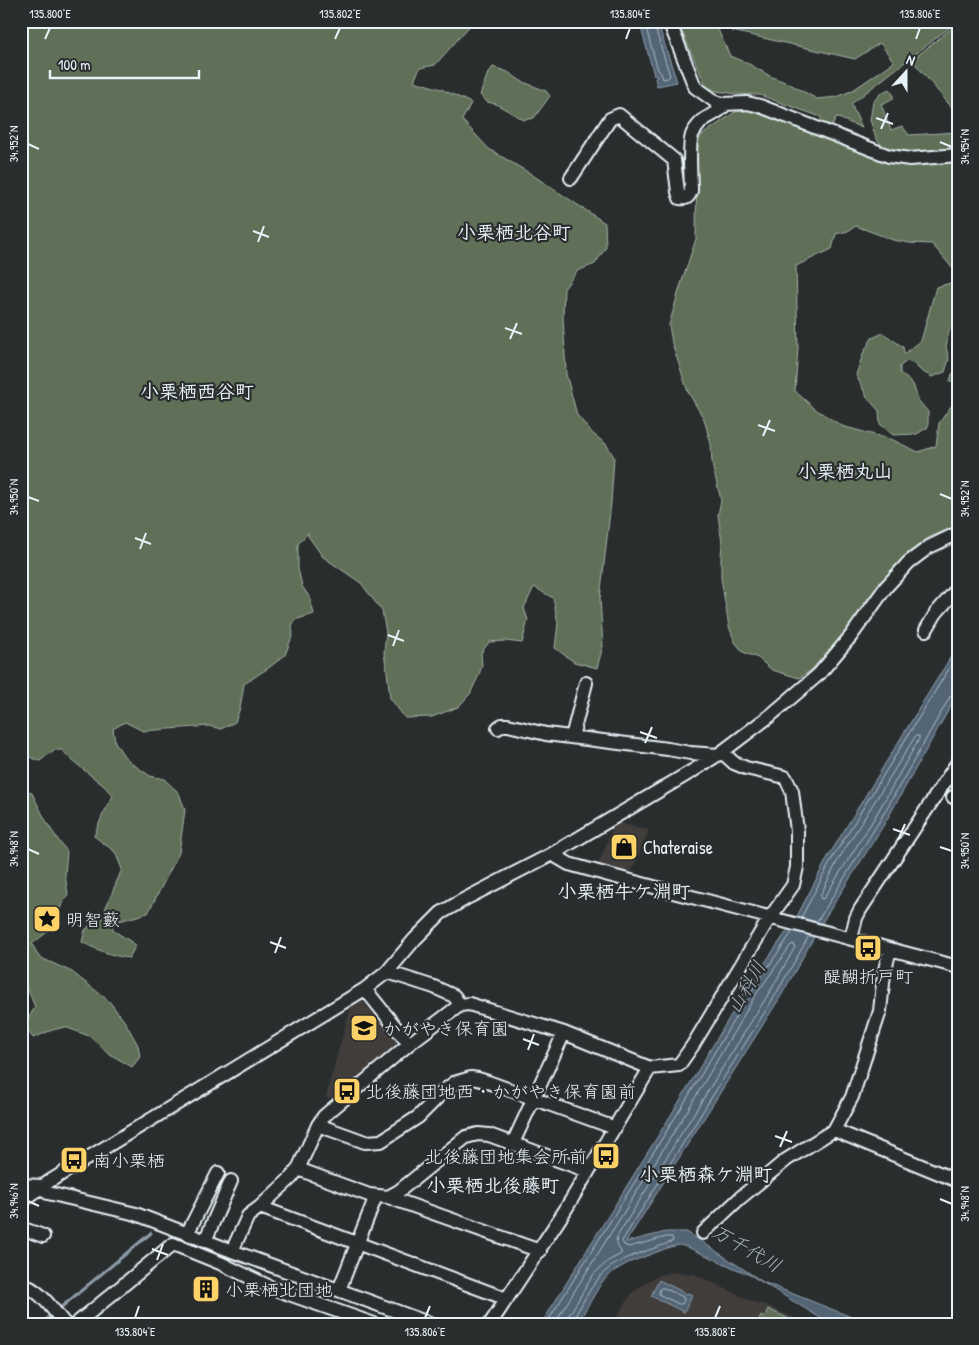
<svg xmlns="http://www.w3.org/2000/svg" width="979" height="1345" font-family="'Patrick Hand','Klee One',sans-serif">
<rect width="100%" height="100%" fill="#2a2d2e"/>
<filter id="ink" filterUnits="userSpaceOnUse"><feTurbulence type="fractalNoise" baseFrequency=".02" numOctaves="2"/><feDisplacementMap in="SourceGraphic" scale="10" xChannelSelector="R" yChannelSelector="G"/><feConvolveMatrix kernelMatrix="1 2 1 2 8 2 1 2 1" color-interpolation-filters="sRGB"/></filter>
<g filter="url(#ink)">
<!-- built -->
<path fill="#3f3c3b" d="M615 822 649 830 631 873 598 865Z
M360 998 397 1039 396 1046 329 1099 326 1096 338 1051 352 1004Z
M673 1272 694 1274 758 1304H764L807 1324H612L632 1293 645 1283 659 1275Z"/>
<!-- green -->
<path fill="#607059" stroke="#a4b0a8" d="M21 21H474L435 65 420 68 414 81 441 89 471 103 462 120 489 149 531 174 605 223 606 247 595 264 577 271 564 289 563 316 566 374 577 415 593 434 606 444 614 457 611 503 600 599 603 646 597 668 574 662 555 648 558 623 553 598 534 587 524 608 528 620 522 643 505 641 489 642 481 653 482 665 479 675 470 694 458 707 432 717 405 718 390 698 387 671 384 653 386 632 382 611 361 583 323 557 308 536V533L298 544V569L302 586 310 598 314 614 295 620 292 626 293 634 285 655 270 667 244 684 240 708 235 722 221 729 209 726 143 731 125 722 113 729 115 742 124 756 134 765 150 776 164 779 179 793 185 810 179 853 148 913 112 923 113 930 136 945 129 958C112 956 97 950 82 942L85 930 104 912 122 869 115 852 94 836 103 814 113 796 104 786 73 761 62 750H54L40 761 21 754Z
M677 21H714C719 33 725 44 730 56L749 64 770 76 790 84 817 99 837 97 853 90 894 62 880 43 855 59 732 31 729 21H958L851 104 862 128 836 117 833 125H827L821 121V117L760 95 737 94 716 91 706 86Z
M958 23V115L912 60Z
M493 67 508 72 521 81 546 91 550 96 534 118 524 120 496 104 487 102 480 95 488 73Z
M889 89 893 94V99L881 104 891 130 902 126 909 135 958 132V149L913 152 883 147 876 138 870 120 873 102 881 93Z
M750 110 841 143 873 157 903 163 958 161V268L954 270 932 244 909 243 893 240 856 226 848 231 836 234 832 249 796 266 798 348 795 391 815 409 842 426 893 440 918 452 936 446 939 423 952 405 957 386 950 381 952 374 958 371V525L928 538 903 557 865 602 854 621 840 639 810 671 799 678 772 670 758 658 743 652 735 642 729 627 721 578V557L722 543 718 515 721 500 712 464 711 444 704 419 688 392 672 343 669 325 680 287 696 239 697 144 702 135 735 112Z
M951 283 958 285V318L949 331 946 347 949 359 945 372 932 377 921 371 914 364 907 361 900 366V373L913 384 918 400 928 412V427L917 434 893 435 880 424 879 411 867 397 856 375 863 354 872 338 883 333 903 347 904 354 921 341 936 287Z
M21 788 32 793C42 814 52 834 67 851L65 875 68 894 46 933 32 944 39 957 72 972 109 1001 125 1022 138 1045 140 1057 132 1067 108 1053 89 1036 65 1027 52 1030 33 1038 24 1026 35 1007 27 987 21 983V962L25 952 21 946Z
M768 1309 800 1324H757L761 1316 764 1318Z"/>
<!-- water -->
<path fill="#536575" stroke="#8f9da9" d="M639 21H657L677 82 657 86 655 78 657 77V75H654Z
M958 645V693L885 823 823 921 781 996 626 1242 666 1232H687L763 1282 869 1324H838L822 1319 752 1276 687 1247 679 1245 670 1247 628 1263 614 1271 602 1282 577 1324H541L679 1102 746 990 796 918 829 855Z
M659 1280 687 1294 688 1293 692 1295 684 1312 651 1296Z"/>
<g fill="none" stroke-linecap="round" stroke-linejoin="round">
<!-- shore -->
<path stroke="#acb9c4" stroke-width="1" d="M644 21 658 70 661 73 663 79 668 78 670 76 653 21
M916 736H919V739L875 817 824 898 821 899 820 896 838 860Z
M801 918 833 857 958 654
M817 922 880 820 951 695 954 693 958 692
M661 1288H664L683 1297 684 1300 682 1304H679L660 1295 659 1293Z
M546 1324 683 1105 750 993 793 931
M554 1324 689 1108 755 996 791 945 794 944 795 947 771 990 618 1235C615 1241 616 1246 621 1251V1254L608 1261 593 1275 568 1317 566 1324
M573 1324V1320C581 1306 588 1291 598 1279 615 1257 648 1252 673 1241L672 1237H666L629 1247 624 1245 622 1241 776 994 809 936"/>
<!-- stream -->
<path stroke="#8f9da9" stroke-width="3" d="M59 1309 151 1233
M41 1324 51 1315"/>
<defs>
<path id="minor" d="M669 21 695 87 716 102 723 104 747 103 760 106 889 156 910 159 958 155
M571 178 610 119 619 115 674 160 678 192 680 198C686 199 689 197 691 191 691 177 688 147 692 135 694 130 698 126 701 122 708 116 718 113 724 106L723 104
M926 630 936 613 958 588
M498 728 502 725H508L546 734 668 749 690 753 718 755
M572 737 586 683
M953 797 958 799
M552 854 569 864 616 877 958 967
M851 939 856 918 860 910 958 762
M890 949 884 974 880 1011 852 1097 834 1130 958 1181
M387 972 434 987 454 996 460 1005
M365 989 409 1044
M318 1125 365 1142 381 1141 418 1117 445 1090 454 1083 471 1078 478 1079 488 1082 615 1128
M513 1143 564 1033
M298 1169 369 1195 388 1197 540 1251
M21 1185 42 1186 48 1193 136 1214 232 1251 431 1324
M388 1197 399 1191 466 1137 478 1134 489 1135 588 1171
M21 1202 50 1181 365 989 387 972 415 939 441 913 465 899 552 854 694 770 722 752 771 715 819 674 851 636 886 587 909 562 929 547 958 533
M260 1207 507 1299
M21 1228 43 1236
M703 1233 740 1198 786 1160 834 1130
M187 1234 218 1173
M205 1241 231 1181
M232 1251 248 1216 260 1207 291 1178 298 1169 318 1125 324 1116 409 1044 460 1005 469 1004 564 1033 650 1068 679 1065 693 1045 770 917 774 912 793 885 797 867V831L792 791 785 777 746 768 734 763 722 752
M21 1284C41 1290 52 1309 65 1324
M339 1290 376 1196
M76 1324 173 1244 220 1263 272 1288 374 1324
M490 1324 564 1212 650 1068
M954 1324 958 1318"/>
</defs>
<!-- minor casing -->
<use href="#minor" stroke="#e8f1f8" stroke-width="16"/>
<!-- minor -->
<use href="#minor" stroke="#2a2d2e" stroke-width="12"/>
</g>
</g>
<!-- ticks -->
<path fill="none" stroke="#e8f1f8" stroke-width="2" d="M45 39 50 28M335 39 340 28M626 39 630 28M916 39 920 28M876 118 893 124M881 129 888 113M940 142 952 147M28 144 39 149M253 231 269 237M258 242 264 226M505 328 522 334M510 339 517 323M758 425 775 431M763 436 770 420M940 494 952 499M28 497 39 501M135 538 151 544M140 549 146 533M388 635 404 641M393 646 399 630M640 732 657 738M645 743 652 727M893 829 910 835M898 840 905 824M940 847 952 851M28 849 39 854M270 942 286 948M275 953 281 937M523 1039 539 1045M528 1050 534 1034M775 1136 792 1142M780 1147 787 1131M940 1199 952 1204M28 1201 39 1206M152 1249 168 1255M157 1260 163 1244M135 1318 139 1306M425 1318 430 1306M715 1318 720 1306"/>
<!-- icons -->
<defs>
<symbol id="shop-square" viewBox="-11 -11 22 22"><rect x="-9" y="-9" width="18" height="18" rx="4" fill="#ffd166" stroke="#2a2d2e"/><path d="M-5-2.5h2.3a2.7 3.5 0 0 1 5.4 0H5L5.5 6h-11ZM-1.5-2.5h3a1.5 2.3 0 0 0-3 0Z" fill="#111"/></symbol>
<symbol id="sight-square" viewBox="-11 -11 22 22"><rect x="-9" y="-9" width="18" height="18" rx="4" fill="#ffd166" stroke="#2a2d2e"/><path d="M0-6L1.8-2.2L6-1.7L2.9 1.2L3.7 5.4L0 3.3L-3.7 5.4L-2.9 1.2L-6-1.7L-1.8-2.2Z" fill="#111"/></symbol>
<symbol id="bus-square" viewBox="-11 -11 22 22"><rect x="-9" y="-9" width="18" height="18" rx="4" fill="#ffd166" stroke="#2a2d2e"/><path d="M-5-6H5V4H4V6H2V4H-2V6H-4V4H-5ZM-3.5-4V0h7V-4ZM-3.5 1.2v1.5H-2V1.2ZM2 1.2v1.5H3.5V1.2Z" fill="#111"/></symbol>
<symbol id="school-square" viewBox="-11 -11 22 22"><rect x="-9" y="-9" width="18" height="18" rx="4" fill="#ffd166" stroke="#2a2d2e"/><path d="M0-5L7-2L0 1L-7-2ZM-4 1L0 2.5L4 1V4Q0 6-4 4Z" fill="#111"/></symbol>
<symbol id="building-square" viewBox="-11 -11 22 22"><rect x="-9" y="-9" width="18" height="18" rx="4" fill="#ffd166" stroke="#2a2d2e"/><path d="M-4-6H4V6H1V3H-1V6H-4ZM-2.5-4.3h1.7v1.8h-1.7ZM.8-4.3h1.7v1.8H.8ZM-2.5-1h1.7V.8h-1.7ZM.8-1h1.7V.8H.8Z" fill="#111"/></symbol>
</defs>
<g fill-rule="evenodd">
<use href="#shop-square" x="608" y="831" width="32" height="32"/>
<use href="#sight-square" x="31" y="903" width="32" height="32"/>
<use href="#bus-square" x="852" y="932" width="32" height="32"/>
<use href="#school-square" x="348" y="1012" width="32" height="32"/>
<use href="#bus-square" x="331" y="1075" width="32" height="32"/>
<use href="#bus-square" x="590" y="1140" width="32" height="32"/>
<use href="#bus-square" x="58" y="1144" width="32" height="32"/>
<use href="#building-square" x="190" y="1273" width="32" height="32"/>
</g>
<g text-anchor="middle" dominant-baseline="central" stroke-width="4.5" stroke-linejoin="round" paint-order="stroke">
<!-- poi labels -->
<g font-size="18" fill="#e8f1f8" stroke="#2a2d2e" text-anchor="start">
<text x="643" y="847">Chateraise</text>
<text x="66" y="919">明智藪</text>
<text x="868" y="976" text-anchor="middle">醍醐折戸町</text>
<text x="383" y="1028">かがやき保育園</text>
<text x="366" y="1091">北後藤団地西・かがやき保育園前</text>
<text x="587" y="1156" text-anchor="end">北後藤団地集会所前</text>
<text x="93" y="1160">南小栗栖</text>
<text x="225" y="1289">小栗栖北団地</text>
</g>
<!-- neighbourhood labels -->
<g font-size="19" font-weight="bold" fill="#e8f1f8" stroke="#2a2d2e">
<text x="514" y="232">小栗栖北谷町</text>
<text x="197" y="391">小栗栖西谷町</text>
<text x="845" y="471">小栗栖丸山</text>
<text x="624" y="891">小栗栖牛ケ淵町</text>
<text x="706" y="1174">小栗栖森ケ淵町</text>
<text x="493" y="1185">小栗栖北後藤町</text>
</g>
<!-- water labels -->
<g font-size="19" font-style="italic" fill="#acb9c4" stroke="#2a2d2e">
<text transform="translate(746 987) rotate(-60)">山科川</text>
<text transform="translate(747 1248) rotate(30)">万千代川</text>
</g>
</g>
<!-- margin -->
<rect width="979" height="1345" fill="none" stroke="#2a2d2e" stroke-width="55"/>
<!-- north arrow -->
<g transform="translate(906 72) rotate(21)" stroke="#2a2d2e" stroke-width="4" paint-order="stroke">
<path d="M0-4L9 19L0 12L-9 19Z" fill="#e8f1f8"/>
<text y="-8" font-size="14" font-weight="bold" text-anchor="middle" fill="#e8f1f8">N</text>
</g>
<!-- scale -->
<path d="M50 70v8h149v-8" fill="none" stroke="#e8f1f8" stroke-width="2.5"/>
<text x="58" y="70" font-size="15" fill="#e8f1f8" stroke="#2a2d2e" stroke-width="4" paint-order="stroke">100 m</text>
<rect x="28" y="28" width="924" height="1290" fill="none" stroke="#e8f1f8" stroke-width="2"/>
<g font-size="12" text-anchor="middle" fill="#e8f1f8">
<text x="50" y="18">135.800°E</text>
<text x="340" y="18">135.802°E</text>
<text x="630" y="18">135.804°E</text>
<text x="920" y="18">135.806°E</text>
<text transform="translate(14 144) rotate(-90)" y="4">34.952°N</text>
<text transform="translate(965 147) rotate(-90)" y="4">34.954°N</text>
<text transform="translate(14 497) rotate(-90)" y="4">34.950°N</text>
<text transform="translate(965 499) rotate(-90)" y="4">34.952°N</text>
<text transform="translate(14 849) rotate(-90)" y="4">34.948°N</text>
<text transform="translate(965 851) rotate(-90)" y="4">34.950°N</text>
<text transform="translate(14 1201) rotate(-90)" y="4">34.946°N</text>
<text transform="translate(965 1204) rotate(-90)" y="4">34.948°N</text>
<text x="135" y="1336">135.804°E</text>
<text x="425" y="1336">135.806°E</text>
<text x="715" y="1336">135.808°E</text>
</g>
</svg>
